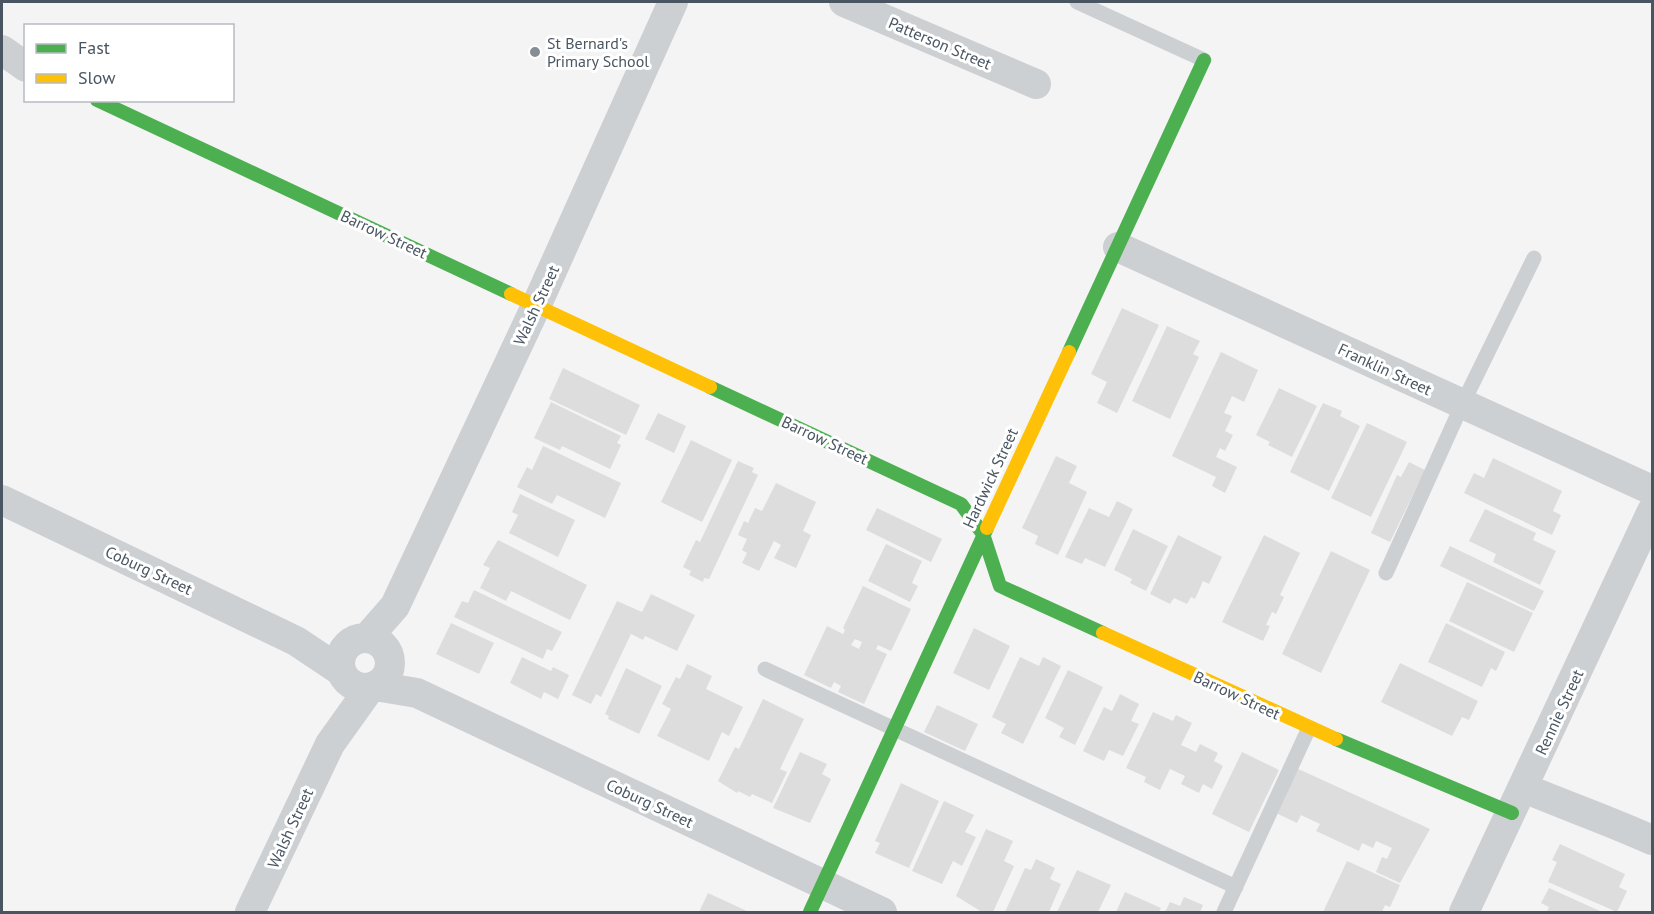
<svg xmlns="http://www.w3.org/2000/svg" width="1654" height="914" font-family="'PT Sans',sans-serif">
<rect width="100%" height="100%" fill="#f4f4f4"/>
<!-- building -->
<path fill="#ddddde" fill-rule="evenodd" d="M1122 308 1159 325 1117 413 1097 403 1107 382 1091 374Z
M1167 326 1200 341 1193 354 1199 357 1170 419 1132 401Z
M1221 352 1258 370 1244 402 1232 396 1224 413 1232 416 1225 431 1233 435 1225 451 1220 448 1216 457 1237 467 1225 493 1212 486 1216 477 1172 456Z
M563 368 640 405 626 435 549 399Z
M1279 388 1317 406 1292 457 1268 445 1270 442 1256 435Z
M551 402 621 436 617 443 621 445 610 469 562 446 560 450 534 438Z
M1323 403 1342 411 1340 416 1360 426 1329 491 1290 472Z
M658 413 686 426 674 453 645 439Z
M1367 423 1407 442 1371 517 1331 498Z
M691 440 732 460 702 522 661 502Z
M543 446 621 483 605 518 557 495 552 504 517 487 527 467 532 470Z
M1056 456 1077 466 1069 483 1087 492 1058 555 1035 544 1038 536 1022 528Z
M1493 458 1562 491 1553 511 1561 515 1552 535 1464 493 1474 473 1484 478Z
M738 461 754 468 752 472 758 475 709 579 704 578 703 582 689 575 691 571 683 567 696 540 700 542Z
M1409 462 1425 470 1390 542 1371 533 1397 475 1401 477Z
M776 483 816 502 803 531 811 535 796 568 774 558 781 545 774 541 759 571 742 563 747 553 742 550 747 539 738 535 744 521 748 523 755 508 762 511Z
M520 494 575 520 558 557 509 533 518 515 512 512Z
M1117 501 1133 509 1105 567 1085 558 1082 564 1065 557 1089 508 1109 517Z
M877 508 942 539 931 562 866 530Z
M1485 509 1536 533 1533 540 1556 551 1540 585 1493 562 1496 554 1469 541Z
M1133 529 1168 546 1146 591 1130 583 1132 579 1114 570Z
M1178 535 1222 557 1209 584 1203 581 1195 599 1191 597 1187 604 1174 598 1170 604 1150 594Z
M1264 535 1300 553 1280 595 1284 597 1276 614 1272 612 1266 625 1270 626 1263 641 1222 622Z
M498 540 587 585 570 620 511 591 506 601 480 588 490 568 483 565Z
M886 544 922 561 912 583 918 586 910 602 868 581Z
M1450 546 1544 591 1534 611 1440 566Z
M1331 551 1370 570 1321 673 1282 654Z
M1467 582 1533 613 1514 652 1449 621Z
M863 586 911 609 891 651 878 645 876 649 887 654 864 704 838 692 841 686 834 682 831 688 804 675 827 626 843 634 845 630 843 628ZM855 639 862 642 859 649 851 645Z
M474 590 562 632 552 651 547 649 543 659 454 617 462 601 468 603Z
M651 594 695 615 677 651 645 636 643 640 631 634 601 697 596 694 591 704 572 695 617 601 642 612Z
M451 623 494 643 479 674 436 654Z
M1446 623 1505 652 1496 671 1491 668 1482 687 1428 662Z
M974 628 1010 646 989 690 953 673Z
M522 657 551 671 553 667 569 675 558 699 544 692 541 699 510 683Z
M1020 657 1039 666 1043 657 1061 666 1023 744 1001 733 1006 724 992 717Z
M1400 663 1478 701 1469 720 1462 717 1452 736 1381 702Z
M687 664 712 676 706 689 743 707 729 736 722 732 709 761 657 736 671 709 662 704 676 677 680 679Z
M626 668 662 686 639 734 608 719 609 716 605 714Z
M1068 670 1103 687 1075 745 1059 737 1064 728 1045 718Z
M1120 694 1139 704 1131 721 1139 724 1123 756 1109 750 1104 761 1083 751 1104 707 1112 711Z
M763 699 804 719 780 769 787 772 772 803 752 794 750 797 738 791 737 793 718 781 735 747 739 749Z
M937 705 978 724 965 751 924 732Z
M1153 712 1173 721 1176 715 1192 723 1181 745 1196 752 1200 744 1218 753 1214 761 1223 766 1212 789 1203 784 1199 793 1181 784 1185 776 1170 769 1160 790 1144 782 1146 777 1126 768Z
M800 752 827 764 822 774 831 779 810 823 773 808Z
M1242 752 1279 770 1249 832 1212 814Z
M1296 768 1430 829 1400 883 1376 872 1382 857 1387 859 1392 848 1376 841 1373 848 1362 843 1359 851 1316 831 1320 824 1301 815 1297 823 1276 813Z
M901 783 939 801 909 868 875 853 880 843 875 841Z
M944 801 974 815 965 832 976 837 962 866 953 861 942 884 912 871Z
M986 829 1013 841 1004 861 1014 866 993 912H982L956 896Z
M1560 844 1625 874 1619 887 1627 891 1617 912 1548 882 1557 862 1552 860Z
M1036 859 1055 868 1050 879 1061 884 1049 912H1005L1025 868 1031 870Z
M1347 861 1400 885 1390 907 1385 905 1382 912H1323Z
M1077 870 1111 885 1098 912H1057Z
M1549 888 1602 912H1547L1549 907 1541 903Z
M1125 892 1161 908 1159 912H1116Z
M708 893 749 912H699Z
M1184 897 1203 905 1200 912H1165L1170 902 1180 906Z"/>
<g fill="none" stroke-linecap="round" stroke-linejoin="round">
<!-- lane -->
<path stroke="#cdd0d3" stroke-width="15" d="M1077 2 1204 60
M1386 573 1462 405 1534 258
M765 669 1236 887
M1224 912 1309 728"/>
<!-- street -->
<path stroke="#cdd0d3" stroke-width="30" d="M844 2 1036 84
M2 50 26 67
M1118 247 1652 490
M2 500 296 641 341 671
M340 663a25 25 0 1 1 50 0a25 25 0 1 1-50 0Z
M367 638 395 606 537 304 673 2
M375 686 417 693 882 912
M1524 788C1567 806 1610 821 1652 840
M250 912 330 744 370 688
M1464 912 1652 511"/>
<!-- fast -->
<path stroke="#4caf50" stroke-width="14" d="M97 100 511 294
M1069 352 1204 60
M710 387 961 504 983 534 1000 586 1103 633
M1336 739 1512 813
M810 912 987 528"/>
<!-- slow -->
<path stroke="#ffc107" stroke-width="14" d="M511 294 710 387
M987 528 1069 352
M1103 633 1336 739"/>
</g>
<!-- markers -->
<circle fill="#858d95" stroke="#fff" stroke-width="2" cx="535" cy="52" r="6"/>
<g text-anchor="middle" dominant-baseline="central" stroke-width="6" stroke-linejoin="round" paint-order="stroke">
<!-- poi labels -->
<g font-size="16" fill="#495662" stroke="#fff" text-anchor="start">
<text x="547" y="43">St Bernard's<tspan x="547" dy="18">Primary School</tspan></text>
</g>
<!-- street labels -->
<g font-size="16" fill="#495662" stroke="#fff">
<text transform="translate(940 43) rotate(23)">Patterson Street</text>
<text transform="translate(384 234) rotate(25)">Barrow Street</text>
<text transform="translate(536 305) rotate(-65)">Walsh Street</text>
<text transform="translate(1385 369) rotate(25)">Franklin Street</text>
<text transform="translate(825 440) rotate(25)">Barrow Street</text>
<text transform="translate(990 478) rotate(-65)">Hardwick Street</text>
<text transform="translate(149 570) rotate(25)">Coburg Street</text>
<text transform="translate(1237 695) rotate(25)">Barrow Street</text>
<text transform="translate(1559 712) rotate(-65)">Rennie Street</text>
<text transform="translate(650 803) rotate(25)">Coburg Street</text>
<text transform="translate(290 828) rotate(-65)">Walsh Street</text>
</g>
</g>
<!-- border -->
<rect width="1654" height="914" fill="none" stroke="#495662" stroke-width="6"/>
<!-- legend -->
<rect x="24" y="24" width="210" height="78" fill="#ffffff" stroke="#b6bbc0" stroke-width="1.5"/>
<rect x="36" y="44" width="30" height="9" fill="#4caf50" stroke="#b6bbc0" stroke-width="1.5"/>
<text x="78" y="54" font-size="18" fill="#495662">Fast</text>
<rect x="36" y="74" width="30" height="9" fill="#ffc107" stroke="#b6bbc0" stroke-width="1.5"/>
<text x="78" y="84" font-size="18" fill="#495662">Slow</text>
</svg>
